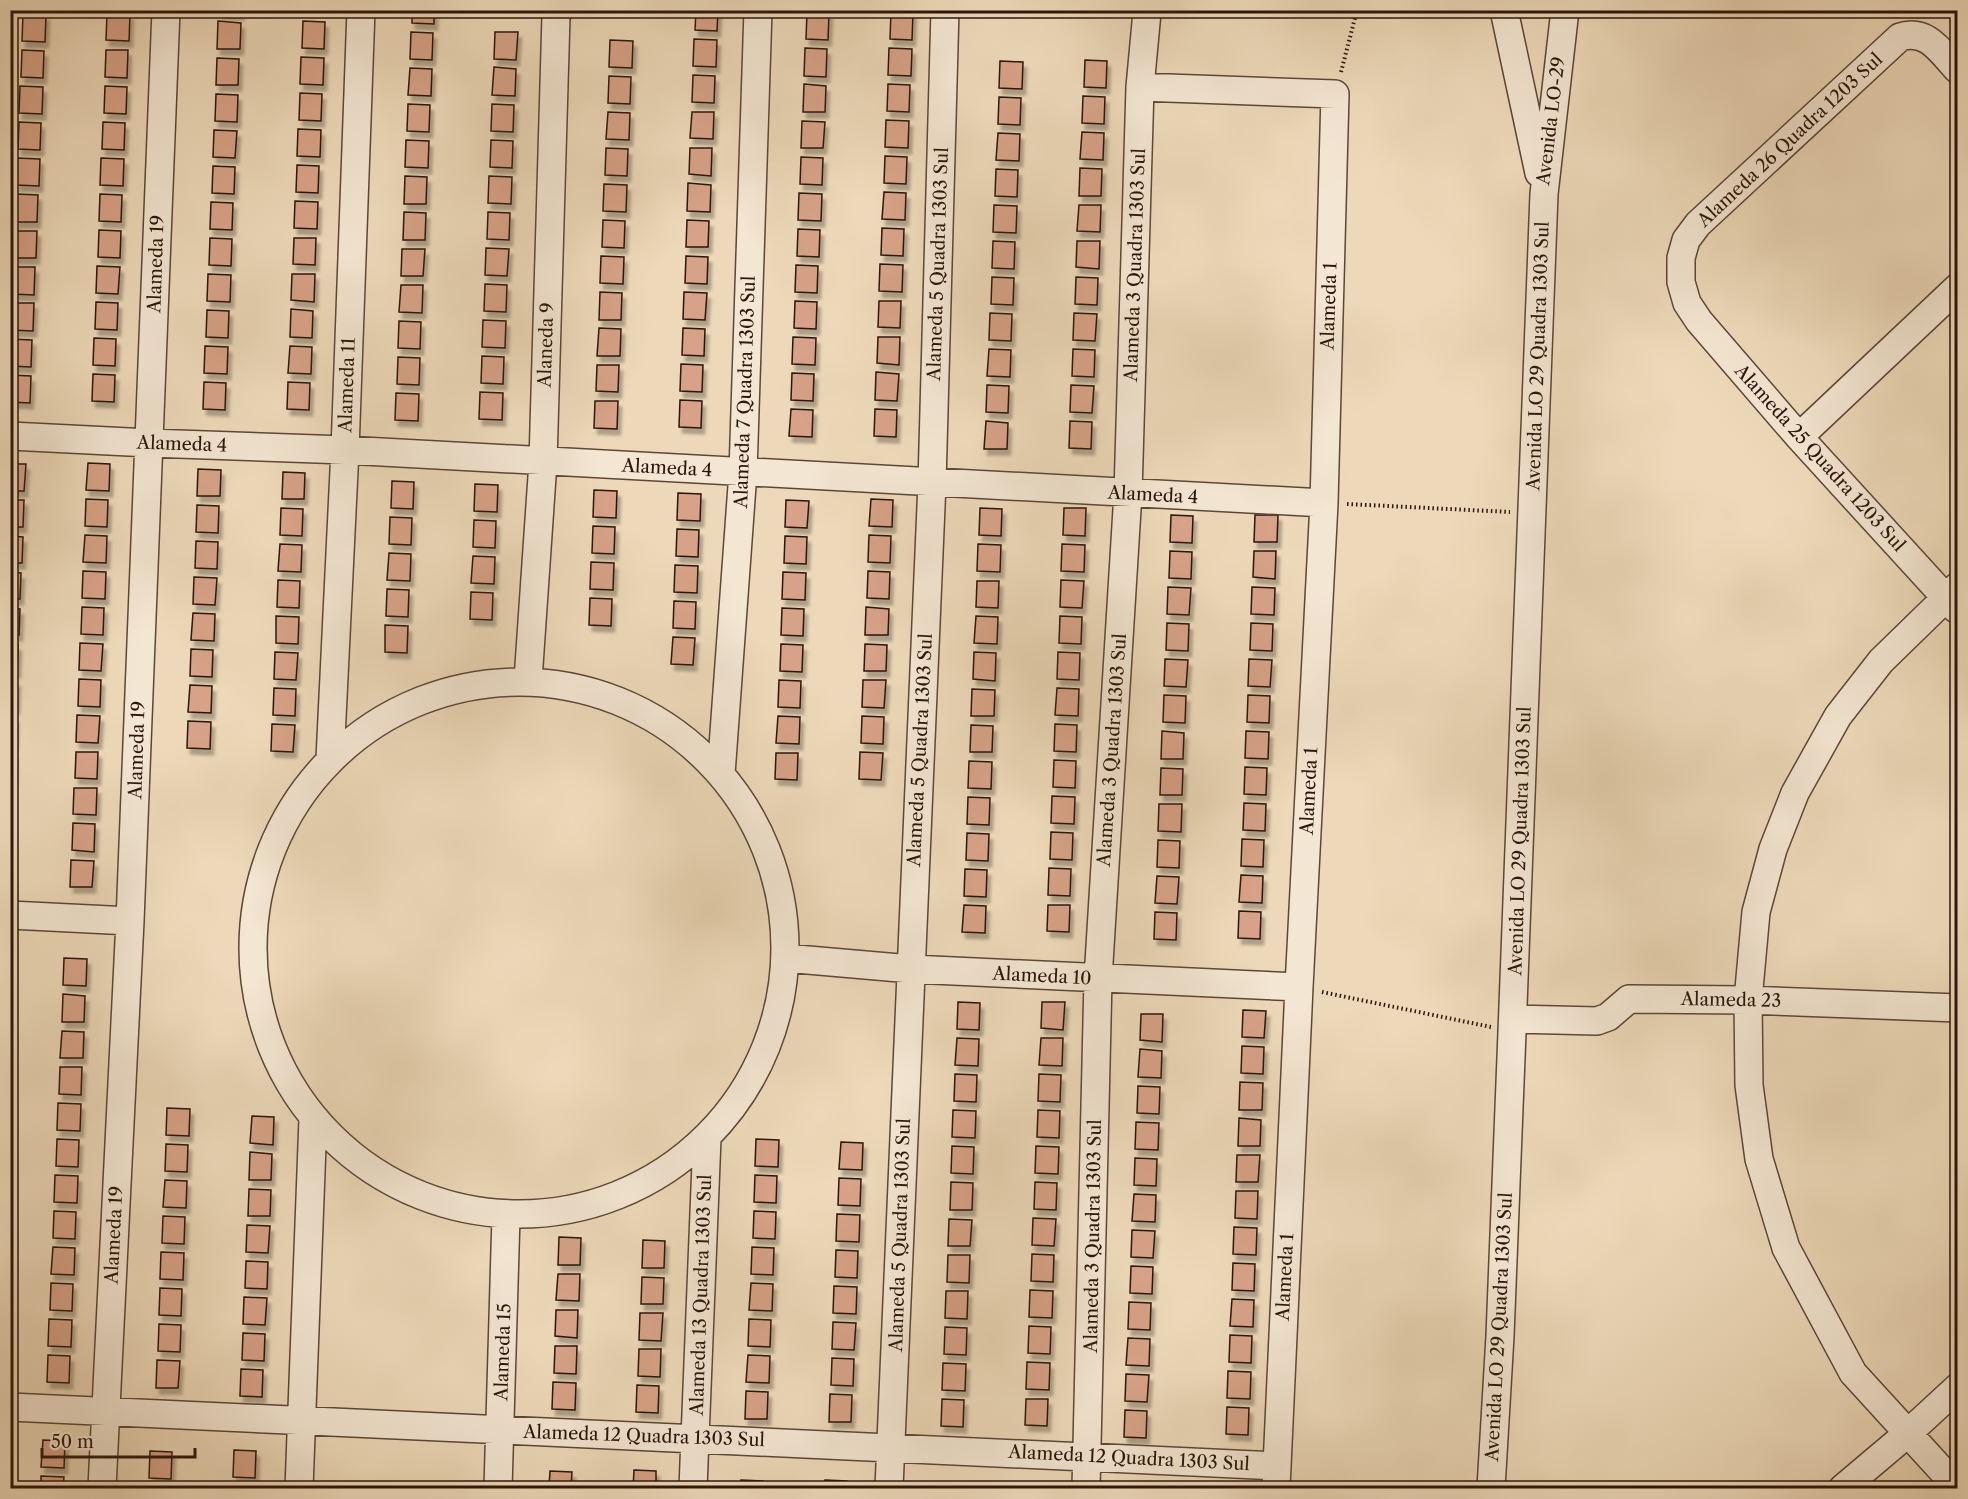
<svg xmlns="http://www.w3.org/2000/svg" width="1968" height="1499" font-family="'Libre Caslon Text',serif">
<defs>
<filter id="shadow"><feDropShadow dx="3.5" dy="6" stdDeviation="1.5" flood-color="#0004"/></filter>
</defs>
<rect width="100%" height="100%" fill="#edd9b9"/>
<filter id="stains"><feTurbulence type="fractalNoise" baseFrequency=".00333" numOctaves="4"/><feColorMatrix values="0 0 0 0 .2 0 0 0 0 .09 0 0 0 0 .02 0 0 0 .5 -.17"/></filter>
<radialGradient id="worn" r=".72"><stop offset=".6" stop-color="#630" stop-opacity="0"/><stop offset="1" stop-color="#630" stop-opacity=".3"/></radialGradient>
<!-- building -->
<path fill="#d7a287" stroke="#2b160c" stroke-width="1.5" filter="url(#shadow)" d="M219 10H241V14L219 13Z
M412 10H434V24L412 23Z
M696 10H718L717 31 695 30Z
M807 12 829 13 828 40 806 39Z
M891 12 913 13 912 40 890 39Z
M23 14 46 15 45 42 22 41Z
M107 14H130L129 41 106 40Z
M218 21 241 23 240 49H217Z
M303 21 325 22 324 49 302 48Z
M411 32 433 33 432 60 410 59Z
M495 32H518L516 60 494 59Z
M694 39 717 40 716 67 693 66Z
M610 40 633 41 632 68 609 67Z
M805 48 827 49 826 77 804 76Z
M889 48 912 49 911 76 888 75Z
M22 50 44 51 43 78 21 77Z
M106 50H128L127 78 105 77Z
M301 57 324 58 323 85 300 84Z
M217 58 239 59 238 85H216Z
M1085 60 1107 61 1106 88 1084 87Z
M1000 61 1023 62 1022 89 999 88Z
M494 67 516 69 515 96 492 95Z
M410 68 432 69 431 96 408 95Z
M693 75 715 76 714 103 692 102Z
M609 76 631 77 630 104 608 103Z
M804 84 826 86 825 112H803Z
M888 84 910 85 909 112 887 111Z
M20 86 43 87 42 114 19 113Z
M105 86 127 87 126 114 104 113Z
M300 93 322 94 321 121 299 120Z
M216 94 238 95 237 122 215 121Z
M1083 96 1105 97 1104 124 1082 123Z
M999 97 1021 98 1020 125 998 124Z
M408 104 430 105 429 132 407 131Z
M492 104 514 105 513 132 491 131Z
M608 112 630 113 629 140 606 139Z
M692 112H714L713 139 690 138Z
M886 120 909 121 908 148 885 147Z
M802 121 825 122 823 148H801Z
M19 122 41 123 40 150 18 149Z
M103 122 125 123 124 150 102 149Z
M298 129 321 130 320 157 297 156Z
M214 130 237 131 235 158 213 157Z
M1082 132 1104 133 1103 160 1080 159Z
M998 133 1020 134 1019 161 996 160Z
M406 140 429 141 428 168 405 167Z
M491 140 513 141 512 168 490 167Z
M606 148 628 149 627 176 605 175Z
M690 148H712L711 176 689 174Z
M885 156 907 157 906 184 884 183Z
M801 157 823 158 822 185 800 184Z
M17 158 40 159 39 186 16 185Z
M101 158 124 159 123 186 100 185Z
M297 165 319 166 318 193 296 192Z
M213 166 235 167 234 194 212 193Z
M1080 168 1102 169 1101 196H1079Z
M996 169 1018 170 1017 197 995 196Z
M405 176 427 177 426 204H404Z
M489 176 512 177 511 204 488 203Z
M688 183 711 185 710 212 687 211Z
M604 184 627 185 626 212 603 211Z
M884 192 906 193 905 220 882 219Z
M799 193 822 194 821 221 798 220Z
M16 194 38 195 37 222H15Z
M100 194 122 195 121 222 99 221Z
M295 201 318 202 317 229 294 228Z
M211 202 233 203 232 230 210 229Z
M994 205 1017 206 1016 233 993 232Z
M1079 205H1101L1100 232 1077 231Z
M404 212 426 213 425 240H403Z
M488 212 510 213 509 240 487 239Z
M603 220 625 221 624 248 602 247Z
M687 220 709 221 708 247H686Z
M882 228 904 229 903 256 881 255Z
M798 229 820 230 819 257 797 256Z
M99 230 121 231 120 258 98 257Z
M14 231H37L36 258H13Z
M210 238 232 239 231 266 209 265Z
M294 238H316L315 265 293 264Z
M993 241 1015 242 1014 269 992 268Z
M1077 241H1100L1099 269 1076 267Z
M486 248 509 249 507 276 485 275Z
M402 249H425L423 276H401Z
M601 256 624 257 623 284 600 283Z
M686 256 708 257 707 284 685 283Z
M880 264 903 265 902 292 879 291Z
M796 265 818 266 817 293 795 292Z
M97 266 120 267 118 294 96 293Z
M13 267H35L34 295 12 294Z
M208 274 231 275 230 302 207 301Z
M292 274H315L314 302 291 300Z
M992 277 1014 278 1013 305 991 304Z
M1076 277 1098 278 1097 305 1075 304Z
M485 284 507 285 506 312 484 311Z
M401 285H423L422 313 399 312Z
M600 292 622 293 621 320H599Z
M684 292 707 293 705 320 683 319Z
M795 301 817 302 816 329 794 328Z
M879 301H901L900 328 878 327Z
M96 302 118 303 117 330 95 329Z
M12 303H34L33 331 11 330Z
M291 309 313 311 312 338 290 337Z
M207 310 229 311 228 338 206 337Z
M990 313 1012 314 1011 341 989 340Z
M1074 313 1097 314 1095 341 1073 340Z
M483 320 506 321 505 348 482 347Z
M399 321 421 322 420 349 398 348Z
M599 328 621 329 620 356H597Z
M683 328 705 329 704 356 682 355Z
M793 337 816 338 815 365 792 364Z
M878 337H900L899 365 877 363Z
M94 338 116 339 115 366 93 365Z
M10 339 32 340 31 367 10 366Z
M205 346 228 347 227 374 204 373Z
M290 346 312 347 311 374 288 373Z
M989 349 1011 350 1010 377 987 376Z
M1073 349 1095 350 1094 377 1072 376Z
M482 356 504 357 503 384 481 383Z
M398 357 420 358 419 385 397 384Z
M681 364 703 365 702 392 680 391Z
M597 365H619L618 392 596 391Z
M876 372 899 374 897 401 875 400Z
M792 373 814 374 813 401 791 400Z
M93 374 115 375 114 402 92 401Z
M10 375 31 376 30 403 10 402Z
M204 382 226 383 225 410 203 409Z
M288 382 310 383 309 410 287 409Z
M987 385 1009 386 1008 413 986 412Z
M1071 385 1094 386 1092 413 1070 412Z
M480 392 503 393 502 420 479 419Z
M396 393 419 394 418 421 395 420Z
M680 400 702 401 701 428 679 427Z
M595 401H618L617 429 594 428Z
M791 409 813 410 812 437 789 436Z
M875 409 897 410 896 437 874 436Z
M986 421 1008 423 1007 449H984Z
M1070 421 1092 422 1091 449 1069 448Z
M88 463 110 464 109 491 86 490Z
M10 464H26L24 491H10Z
M198 469 221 470 220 496H197Z
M283 472 305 473 304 499H282Z
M392 481 414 482 413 509 391 508Z
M475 484 498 485 497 512 474 511Z
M594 490 617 491 616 518 593 517Z
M678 493 701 494 700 521 677 520Z
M86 499 108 500 107 527 85 526Z
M871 499 893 500 892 527 869 526Z
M10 500H24L23 527H10Z
M786 500 809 501 807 528 785 527Z
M197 505 219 506 218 533 196 532Z
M281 508 303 509 302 536 280 535Z
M980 508 1002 509 1001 536 979 535Z
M1064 508H1086L1085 536 1063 535Z
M1171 515 1193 516 1192 543 1170 542Z
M1255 515H1278L1277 542H1254Z
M390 517 412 518 411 545 389 544Z
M474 520 496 521 495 548 473 547Z
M593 526 615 527 614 554 592 553Z
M677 529 699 530 698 557 676 556Z
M85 535 107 536 106 563 83 562Z
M869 535 891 536 890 563 868 562Z
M10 536 23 537 22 563H10Z
M785 536 807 537 806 564 784 563Z
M196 541 218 542 217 569 195 568Z
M280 544 302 545 301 572 278 571Z
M978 544 1001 545 1000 572 977 571Z
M1062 544 1085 545 1084 572 1061 571Z
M1170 551 1192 552 1191 579 1169 578Z
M1254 551H1276L1275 579 1253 577Z
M389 553 411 554 410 581 387 580Z
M473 556 495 557 494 584 471 583Z
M591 562 614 563 613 590 590 589Z
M675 565 698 566 697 593 674 592Z
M83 571 106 572 105 599 82 598Z
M868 571 890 572 889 599 867 598Z
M10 572 21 573 20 599H10Z
M783 572 806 573 805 600 782 599Z
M194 577 217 578 215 605 193 604Z
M278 580 300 581 299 608 277 607Z
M1061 580 1084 581 1082 608 1060 607Z
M977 581H999L998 608 976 607Z
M1168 587 1191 588 1189 615 1167 614Z
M1252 587 1275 588 1274 615 1251 614Z
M387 589 409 590 408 617 386 616Z
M471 592 493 593 492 620 470 619Z
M590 598 612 599 611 626 589 625Z
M674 601 696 602 695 629 673 628Z
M82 607 104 608 103 635 81 634Z
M866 607 889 609 888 635H865Z
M10 608 20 609 19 635H10Z
M782 608 804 609 803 636 781 635Z
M193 613 215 614 214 641 191 640Z
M276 616 299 617 298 644 276 643Z
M976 616 998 617 997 644 974 643Z
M1060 616 1082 617 1081 644 1059 643Z
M1167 623 1189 624 1188 651 1166 650Z
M1251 623 1273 624 1272 651 1250 650Z
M385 625 408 626 407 653 385 652Z
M673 637 695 638 693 665 671 664Z
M80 643 103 644 101 671 79 670Z
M10 644 18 645 17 672 10 671Z
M781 644 803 645 802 672 780 671Z
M865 644 887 645 886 671H864Z
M191 649 213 650 212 677 190 676Z
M275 652 298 653 296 680 274 679Z
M974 652 996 653 995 681 973 679Z
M1058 652 1080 653 1079 680 1057 679Z
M1165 659 1188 660 1186 687 1164 686Z
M1249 659 1272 660 1270 687 1248 686Z
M79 679 101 680 100 707 78 706Z
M779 680 801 681 800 708 778 707Z
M863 680H886L884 708 862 707Z
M10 681H17L16 708 10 707Z
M190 685 212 686 211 713 188 712Z
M274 688 296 689 295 716 273 715Z
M1057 688 1079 689 1078 716 1055 715Z
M972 689 995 690 994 716H971Z
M1164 695 1186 696 1185 723 1163 722Z
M1248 695 1270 696 1269 723 1247 722Z
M77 715 100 716 98 743 76 742Z
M778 716 800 717 799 744 776 743Z
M862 716 884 717 883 744 861 743Z
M10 717H15L14 744 10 743Z
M188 721 211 722 210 749 187 748Z
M272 724 295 725 293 752 271 751Z
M1055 724 1077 725 1076 752 1054 751Z
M971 725 993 726 992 752H970Z
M1162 731 1184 733 1183 759H1161Z
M1246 731 1269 732 1268 759 1245 758Z
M76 752H98L97 779 75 778Z
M860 752 883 753 881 780 859 779Z
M10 753H14L13 780H10Z
M776 753H798L797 780 775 779Z
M1054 760 1076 761 1075 788 1053 787Z
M969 761 992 762 991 789 968 788Z
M1245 767 1267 768 1266 795 1244 794Z
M1161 768 1183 769 1182 795H1160Z
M74 788H97L96 815 73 814Z
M1052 796 1075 797 1074 824 1051 823Z
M968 797 990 798 989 825 967 824Z
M1244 803 1266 804 1265 831 1243 830Z
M1159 804H1182L1181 832 1158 831Z
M73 823 95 824 94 852 72 850Z
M1051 832 1073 833 1072 860 1050 859Z
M967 833 989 834 988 861 966 860Z
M1242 839 1264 840 1263 867 1241 866Z
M1158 840 1180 841 1179 868 1157 867Z
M71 860 94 861 92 887H70Z
M1049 868 1071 869 1070 896 1048 895Z
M965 869 987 870 986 897 964 896Z
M1241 875 1263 876 1262 903 1239 902Z
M1157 876 1179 877 1177 904 1155 903Z
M964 905 986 906 985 933 962 932Z
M1048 905H1070L1069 932 1047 931Z
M1239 911 1261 912 1260 939 1238 938Z
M1155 912 1177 913 1176 940 1154 939Z
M64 958 87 959 86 986 63 985Z
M63 994 85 996 84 1022H62Z
M958 1002 980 1003 979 1030 957 1029Z
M1042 1002H1065L1063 1030 1041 1028Z
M1243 1010 1266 1011 1264 1038 1242 1037Z
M1141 1014H1163L1162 1042 1140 1040Z
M62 1031 84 1032 83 1058H60Z
M957 1038 979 1039 978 1066 955 1065Z
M1041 1038H1063L1062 1066 1039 1065Z
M1242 1046 1264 1047 1263 1074 1241 1073Z
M1140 1049 1162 1051 1161 1078 1138 1077Z
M60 1067H82L81 1095 59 1094Z
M955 1074 977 1075 976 1102 954 1101Z
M1039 1074 1061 1075 1060 1102 1038 1101Z
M1240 1082 1263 1083 1262 1110H1239Z
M1138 1086 1160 1087 1159 1114 1137 1113Z
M58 1103 81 1104 80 1131 57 1130Z
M167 1108 190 1109 189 1136 166 1135Z
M953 1110 976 1111 975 1138 952 1137Z
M1038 1110 1060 1111 1059 1138 1037 1137Z
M252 1116 274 1117 273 1145 250 1143Z
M1239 1118 1261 1120 1260 1146H1238Z
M1136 1122 1159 1123 1158 1150 1135 1149Z
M57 1139 79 1140 78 1167 56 1166Z
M756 1139 779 1140 778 1167 755 1166Z
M841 1142 863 1143 862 1170 839 1169Z
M166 1144 188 1145 187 1172 165 1171Z
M952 1146 974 1147 973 1174 951 1173Z
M1036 1146 1059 1147 1058 1174 1035 1173Z
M250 1152 272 1154 271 1180H249Z
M1237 1155H1260L1258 1182H1236Z
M1135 1158 1157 1159 1156 1186 1134 1185Z
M55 1175 78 1176 77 1203 54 1202Z
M755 1175 777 1176 776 1203 754 1202Z
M839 1178 861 1179 860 1206 838 1205Z
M165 1180 187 1181 186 1208 163 1207Z
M951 1182 973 1183 972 1210H950Z
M1035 1182 1057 1183 1056 1210 1034 1209Z
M249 1189 271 1190 270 1216H248Z
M1236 1191H1258L1257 1219 1235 1218Z
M1134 1194 1156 1195 1155 1222 1132 1221Z
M54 1211 76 1212 75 1239 53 1238Z
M754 1211 776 1212 775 1239 753 1238Z
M837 1214 860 1215 859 1242 836 1241Z
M163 1216 185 1217 184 1244 162 1243Z
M1033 1218 1056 1219 1054 1246 1032 1245Z
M949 1219 972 1220 970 1246H948Z
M247 1225 270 1226 268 1253 246 1252Z
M1234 1227 1257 1228 1256 1255 1233 1254Z
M1132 1230 1155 1231 1153 1258 1131 1257Z
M559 1237 581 1238 580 1265H558Z
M643 1240 665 1241 664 1268H642Z
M53 1247 75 1248 74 1275 51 1274Z
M752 1247 774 1248 773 1275 751 1274Z
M836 1250 858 1251 857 1278 835 1277Z
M161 1252 184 1253 183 1280 160 1279Z
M1032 1254 1054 1255 1053 1282 1031 1281Z
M948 1255H970L969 1283 947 1282Z
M246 1261 268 1262 267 1289 245 1288Z
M1233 1263 1255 1264 1254 1291 1232 1290Z
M1131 1266 1153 1267 1152 1294 1130 1293Z
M558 1274H580L579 1301 556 1300Z
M642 1277 664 1278 663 1304H641Z
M51 1283 73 1284 72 1311 50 1310Z
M751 1283 773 1284 772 1311 749 1310Z
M834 1286 857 1287 856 1314 833 1313Z
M160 1288 182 1289 181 1316 159 1315Z
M1030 1290 1053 1291 1052 1318 1029 1317Z
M946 1291H968L967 1319 945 1318Z
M244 1297 267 1298 265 1325 243 1324Z
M1232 1299 1254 1300 1253 1327 1230 1326Z
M1129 1302 1151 1303 1150 1330 1128 1329Z
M556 1310H578L577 1338 555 1336Z
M640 1313H663L661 1341 639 1340Z
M49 1319 72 1320 71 1347 48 1346Z
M749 1319 771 1320 770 1347 748 1346Z
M833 1322 856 1323 854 1350 832 1349Z
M159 1324 181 1325 180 1352 158 1351Z
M1029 1326 1051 1327 1050 1354 1028 1353Z
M945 1327 967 1328 966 1355 944 1354Z
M243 1333 265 1334 264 1361 242 1360Z
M1230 1335 1252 1336 1251 1363 1229 1362Z
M1128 1338 1150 1339 1149 1366 1126 1365Z
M555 1346H577L576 1374 554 1373Z
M639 1349H661L660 1377 638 1376Z
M48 1355 70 1356 69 1383 47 1382Z
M748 1355 770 1356 769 1383 746 1382Z
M832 1358 854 1359 853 1386 831 1385Z
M157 1360 180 1361 178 1388H156Z
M1027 1362 1050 1363 1049 1390 1026 1389Z
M943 1363 966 1364 965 1391 942 1390Z
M241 1369 263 1370 262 1397 240 1396Z
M1228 1371 1251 1372 1250 1399 1227 1398Z
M1126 1374 1149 1375 1147 1402 1125 1401Z
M553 1382 576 1383 575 1410 552 1409Z
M637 1385 659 1386 658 1413 636 1412Z
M746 1391 768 1392 767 1419H745Z
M830 1394 852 1395 851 1422H829Z
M942 1399 964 1400 963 1427 941 1426Z
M1026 1399H1048L1047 1426 1025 1425Z
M1227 1407 1249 1408 1248 1435 1226 1434Z
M1125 1410 1147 1411 1146 1438 1124 1437Z
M43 1440 65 1441 64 1468 41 1467Z
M234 1450 256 1451 255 1478 233 1477Z
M150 1451 172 1452 171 1479 149 1478Z
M634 1470 656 1471V1488H633Z
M550 1471 572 1472 571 1488H549Z
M41 1476 64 1477 63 1488H41Z
M741 1480 763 1481V1488H741Z
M825 1480 847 1481V1488H825Z"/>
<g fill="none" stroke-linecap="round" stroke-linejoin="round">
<defs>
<path id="minor" d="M1504 10 1539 173
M1140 87 1335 94 1324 503 1299 987 1276 1488
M10 436 149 443 345 450 1324 503
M1799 437 1958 287
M1958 586 1881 661 1838 716 1795 793 1773 849 1756 912 1748 1000 1749 1085 1759 1159 1786 1248 1853 1373 1958 1488
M1956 609 1799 437 1699 321 1687 303 1681 282V258L1686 240 1698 224 1900 37C1927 28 1941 52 1958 70
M528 680 543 462 556 16 559 10
M253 948a266 266 0 1 1 532 0a266 266 0 1 1-532 0Z
M330 759 345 450 361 10
M721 774 743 472 758 10
M10 915 130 921
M785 958 911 969 1299 987
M1513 1019 1597 1021 1608 1017 1629 999 1748 1000 1958 1008
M10 1407 1277 1466
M102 1488 130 921 166 10
M299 1488 313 1119
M498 1488 506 1216
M693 1488 707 1138
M889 1488 932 483 945 10
M1086 1488 1098 979 1128 493 1140 87 1147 12
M1491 1488 1500 1336 1512 1032 1544 194 1565 10
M1843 1488 1907 1434 1958 1387"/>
</defs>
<!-- minor casing -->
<use href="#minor" stroke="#5c4737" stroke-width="30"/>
<!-- path -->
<path stroke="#2b160c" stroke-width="4" stroke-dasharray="1.5 3" stroke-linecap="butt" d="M1341 72 1356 14
M1347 504 1510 512
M1322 992 1491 1027"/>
<!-- minor -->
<use href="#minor" stroke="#f3e6d2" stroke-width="27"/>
</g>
<g text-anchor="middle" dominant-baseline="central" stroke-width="4.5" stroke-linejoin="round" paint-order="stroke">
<!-- street labels -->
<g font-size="18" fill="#2b160c" stroke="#f3e6d2">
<text transform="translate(1551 121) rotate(-83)">Avenida LO-29</text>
<text transform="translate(1790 140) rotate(-43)">Alameda 26 Quadra 1203 Sul</text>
<text transform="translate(156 264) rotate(-88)">Alameda 19</text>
<text transform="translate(938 264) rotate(-88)">Alameda 5 Quadra 1303 Sul</text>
<text transform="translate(1135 265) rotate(-88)">Alameda 3 Quadra 1303 Sul</text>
<text transform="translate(1329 306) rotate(-88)">Alameda 1</text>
<text transform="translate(546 345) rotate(-88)">Alaneda 9</text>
<text transform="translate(1538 356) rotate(-88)">Avenida LO 29 Quadra 1303 Sul</text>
<text transform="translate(347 385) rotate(-88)">Alameda 11</text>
<text transform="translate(745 392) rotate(-88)">Alameda 7 Quadra 1303 Sul</text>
<text transform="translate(182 444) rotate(2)">Alameda 4</text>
<text transform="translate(1820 458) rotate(48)">Alameda 25 Quadra 1203 Sul</text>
<text transform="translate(667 468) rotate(3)">Alameda 4</text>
<text transform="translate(1153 495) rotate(3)">Alameda 4</text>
<text transform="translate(137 750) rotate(-88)">Alameda 19</text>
<text transform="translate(920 750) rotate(-87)">Alameda 5 Quadra 1303 Sul</text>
<text transform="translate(1112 750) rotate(-86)">Alameda 3 Quadra 1303 Sul</text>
<text transform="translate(1309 791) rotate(-87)">Alameda 1</text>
<text transform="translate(1520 841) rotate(-88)">Avenida LO 29 Quadra 1303 Sul</text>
<text transform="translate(1042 976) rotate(3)">Alameda 10</text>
<text transform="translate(1731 1000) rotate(1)">Alameda 23</text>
<text transform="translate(114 1235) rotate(-87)">Alameda 19</text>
<text transform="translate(900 1235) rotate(-88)">Alameda 5 Quadra 1303 Sul</text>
<text transform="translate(1093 1236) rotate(-89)">Alameda 3 Quadra 1303 Sul</text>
<text transform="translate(1285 1277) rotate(-87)">Alameda 1</text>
<text transform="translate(701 1295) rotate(-88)">Alameda 13 Quadra 1303 Sul</text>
<text transform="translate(1499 1327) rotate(-87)">Avenida LO 29 Quadra 1303 Sul</text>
<text transform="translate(503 1352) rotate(-88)">Alameda 15</text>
<text transform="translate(644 1436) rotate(2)">Alameda 12 Quadra 1303 Sul</text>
<text transform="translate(1129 1458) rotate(3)">Alameda 12 Quadra 1303 Sul</text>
</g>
</g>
<!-- margin -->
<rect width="1968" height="1499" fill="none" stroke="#edd9b9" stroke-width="36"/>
<rect x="12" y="12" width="1944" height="1475" fill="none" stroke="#2b160c" stroke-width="3"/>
<rect x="18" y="18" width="1932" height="1463" fill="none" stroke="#2b160c" stroke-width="1.5"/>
<!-- scale -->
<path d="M42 1448v9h153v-9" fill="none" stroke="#2b160c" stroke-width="3"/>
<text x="51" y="1448" font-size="18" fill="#2b160c" stroke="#f3e6d2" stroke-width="4.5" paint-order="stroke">50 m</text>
<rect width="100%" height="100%" filter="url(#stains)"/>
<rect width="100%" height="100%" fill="url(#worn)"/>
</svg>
